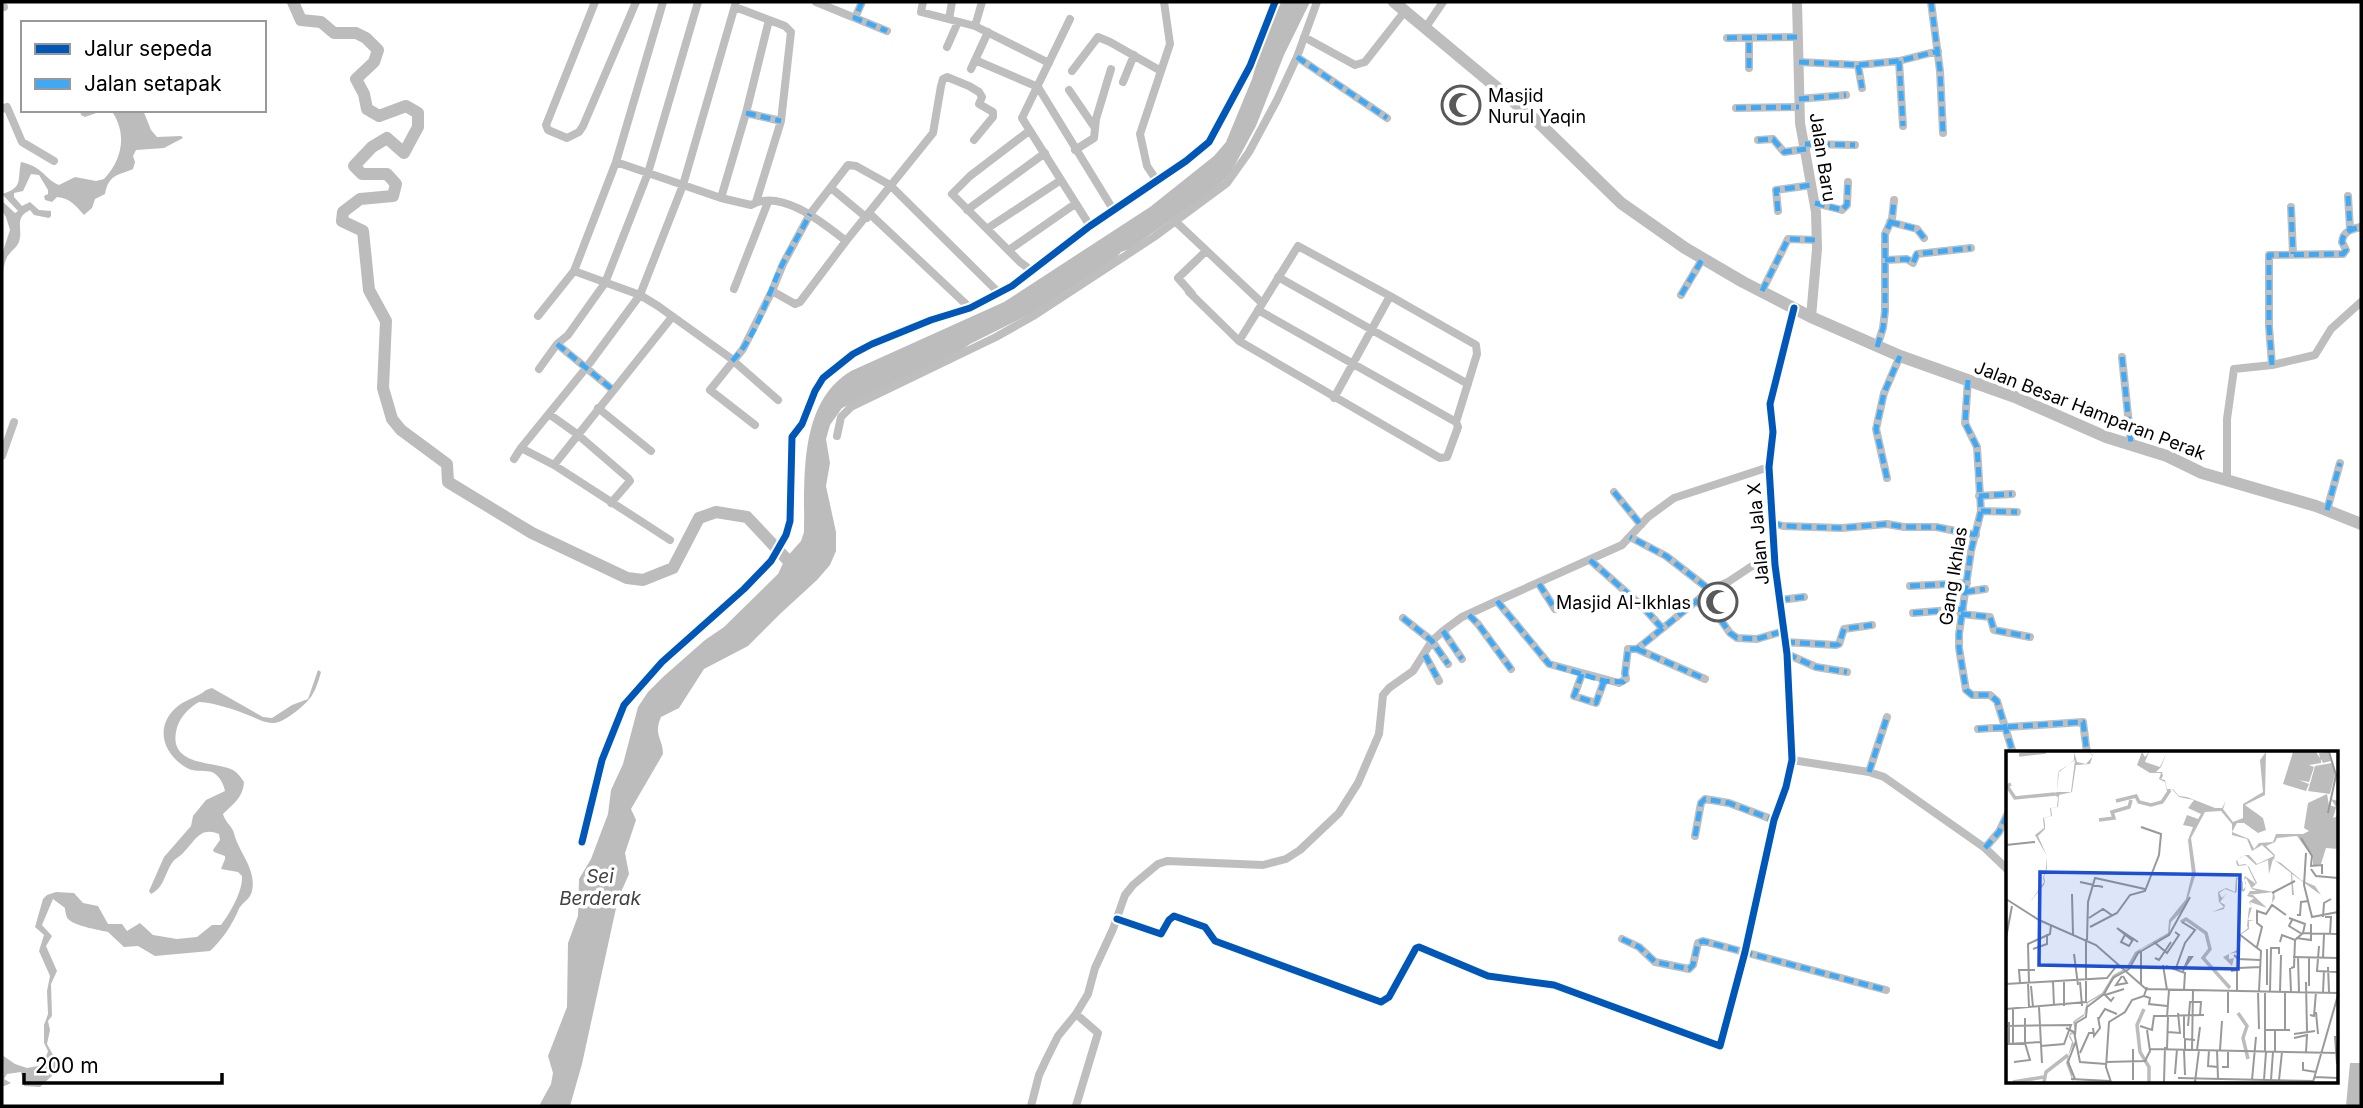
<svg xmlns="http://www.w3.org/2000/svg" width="2363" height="1108" font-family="Inter,sans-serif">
<rect width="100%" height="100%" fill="#fff"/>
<!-- water -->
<path fill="#bcbcbc" d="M1281 2H1310L1284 55 1256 126 1229 176 1210 192 1130 249 1121 252 1114 261 1046 306 970 344 954 356 842 408 830 425 826 439 830 463 826 486 836 532V551L830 565 817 580 780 614 748 646 704 669 679 708 661 717C653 735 663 738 663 754L631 809 636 820 625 853 629 874 618 899 582 1064 570 1106H539L551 1084 553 1073 548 1056 567 1007 568 943 578 916 579 879 591 859 608 814 611 790 623 764 638 707 648 692 663 677 705 640 724 627 778 574 785 559 801 541 804 532C805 478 798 403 851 371L1004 302 1150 207 1214 156 1226 142 1252 79 1263 41Z
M80 110H143L151 130 157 137 181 136 183 138 164 148 136 150 133 156 135 162 133 169C117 176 109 174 105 194L95 199 92 208 84 215C76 206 70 198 57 197L52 202 45 200 44 196 48 194V190L39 175 31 174 23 191 14 193V197L22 206 30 202 39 210 51 211V216L49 218 34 215 30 210C12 219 25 230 18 244 15 249 10 252 7 257 4 263 3 271 2 278V254L10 230 6 217 2 211V201L15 213 18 211 2 194C24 188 17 179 21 162 44 167 43 178 59 185L75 177 96 181 104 179C122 160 127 135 113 113L102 111 85 117 81 115Z
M318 670 321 672C315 694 311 700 294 713 274 728 269 724 248 715 233 709 215 703 199 702 188 708 178 719 176 732 170 764 210 762 228 768 236 770 240 776 244 782 243 798 233 804 223 814 225 822 232 826 234 833 238 852 259 871 251 894 248 901 240 904 238 911 232 925 222 940 210 951L155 956 138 946 124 947 108 932C99 930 75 926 68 919 66 917 65 910 65 908L53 899 42 925 52 936 46 946 57 971 51 984 52 1016 48 1021 50 1030 47 1044 57 1062V1071L40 1087 24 1086 21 1072 7 1074 4 1079 11 1083 2 1087V1055L15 1064 27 1068 38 1066 46 1057 48 1051 44 1043V1025L48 1014 47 991 50 976 39 951 44 935 35 927 43 899 47 895 56 892 74 893 83 903 98 906 108 924H122L127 931 140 923 153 935 177 939 197 937 212 925H221C230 913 243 891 242 876L238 872 221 869 225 859V856L214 852 213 850 220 840 219 834C200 826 195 841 184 852 181 856 175 858 172 863 165 873 164 888 151 894L149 891 164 857 191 826 193 816 206 800 225 791C224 785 220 777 214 773 206 769 195 773 187 768 162 754 154 725 178 706 187 699 198 697 206 690L212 688 263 717 272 718 292 705 308 699Z
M2350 1063H2361V1106H2346Z"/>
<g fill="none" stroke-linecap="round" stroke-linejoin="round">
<!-- river -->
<path stroke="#bcbcbc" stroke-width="12" d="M293 2 301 20 321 22 334 33H356L366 38 378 50 374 62 356 79 364 94 367 109 379 116 406 106 418 113V127L404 153 387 138 372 147 354 166 362 174H387L396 184 393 196 360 199 343 212 342 221 363 231 369 290 386 321 383 388 392 419 401 430 447 464 448 482 532 533 627 578 643 580 673 568 699 518 716 512 747 517 796 569"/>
<!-- minor -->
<path stroke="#bebebe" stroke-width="8" d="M595 2 546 125 548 130 567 138 579 132 583 126 636 2
M816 2 855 18
M862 2 855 18 887 31
M923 2 921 12 975 26 1049 63
M1931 2 1940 71 1943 133
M2 7H4
M735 7 785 26 791 32 781 121 756 202
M949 19 952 2
M1070 19 1022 118 1090 226
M975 26 982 2
M1426 27 1443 2
M1304 37 1355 65 1365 62 1405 11
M1727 38 1798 37
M947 47 958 22
M1297 57 1387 118
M975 60 1038 87 1114 211
M1899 61 1903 126
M1799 62 1858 65 1899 61 1938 51
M1858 65 1862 88
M1749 68V39
M971 69 988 32
M1072 71 1098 37 1110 42 1161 71
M1123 82 1134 55
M1069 90 1095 128
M1799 99 1846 95
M1736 108 1799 107
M2 109 7 107 22 142 54 161
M746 113 781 121
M1029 131 970 176 952 194 1020 262 1032 271
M1758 140 1773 139 1784 152 1806 149
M1805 144 1855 145
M1075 150 1094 138 1096 119 1111 69
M616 162 721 198 751 205C781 188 823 223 846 241
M1157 181 1147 166 1140 134 1170 44 1164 2
M831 188 867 218
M2348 196 2350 229
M721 198 746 113 769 20
M1815 203 1842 210 1847 205 1848 182
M2291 207 2293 254
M967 210 1045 153
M1778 211 1776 190 1812 185
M870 214 970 308
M1175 221 1262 303
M1890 222 1917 229 1924 238
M988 228 1061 180
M1009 250 1075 204
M1885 260 1907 259 1913 263 1917 254 1971 248
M574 271 640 295 658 306 729 357 778 400
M1278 277 1468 384
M734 289 768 202
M772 291 795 304 800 302 846 241 933 133 941 86 943 79 947 77 969 86 979 92 982 97 979 104 993 112V117L974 140
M1762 291 1788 239 1817 240
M1189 292 1239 341 1440 458 1447 457 1458 427 1456 422 1258 310
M1192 294 1178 278 1206 251
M1681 295 1703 258
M1390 296 1476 345 1477 354 1456 422
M538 316 574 271 616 162 663 2
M1239 341 1298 246 1390 296 1334 398
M557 344 613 390
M1877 347 1883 328 1885 311V234L1892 219 1894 200
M2122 357 2131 444
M2272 365 2269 326V255L2343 254 2346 250 2342 242C2343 231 2352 229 2361 227
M539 369 557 344 568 335 605 283 648 173 698 2
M1968 380 1965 423 1977 447 1981 511 1971 551 1959 634V648L1966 690 1972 695H1990L1997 701 2013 753
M598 408 651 451
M549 414 577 434 628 478 630 481 611 503
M755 425 710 390 743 349 772 291 783 264 810 214 848 165 856 166 890 185 999 293
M837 436 841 417 851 407 996 337 1035 315 1154 237 1227 183 1249 152 1277 100 1297 57 1317 2
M2 456 14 422
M514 459 521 448
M554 465 672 317
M1887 478 1876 429 1884 393 1900 356
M2227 480V419L2234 369 2272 365 2315 355 2331 329 2361 302
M1614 492 1641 525
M1979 496 2012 494
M2327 510 2340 463
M1981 511 2017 512
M1772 523 1783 526 1842 528 1887 524 1904 527H1936L1976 535
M1630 537 1666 556 1710 590
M670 540 554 465 521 448 586 368 640 295 683 185 736 2
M1590 560 1643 607 1662 628
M1539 584 1555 609
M1910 586 1967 583
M1965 592 1985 589
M1780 600 1804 597
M1497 601 1549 664 1619 683 1626 679 1625 673 1628 649H1637L1710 590 1728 582 1752 566 1775 565
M1697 602 1718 616 1730 633 1737 638 1757 639 1784 631
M1913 613 1963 609
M1961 614 1990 617 1994 630 2030 637
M1469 615 1478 624 1511 669
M1403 618 1432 641 1448 664
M1443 631 1462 659
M1785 642 1836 645 1839 644 1844 629 1872 625
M1637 649 1705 679
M1787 654 1816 667 1847 672
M1425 655 1439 681
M1582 674 1574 696 1596 703 1604 681
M1978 729 2083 722 2087 753
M1792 760 1869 772 1884 777 1985 848 2008 870
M1869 772 1887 717
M1695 836 1701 803 1705 799 1729 803 1774 820
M582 842 602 760 624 705 662 662 744 589 771 561 786 535 790 521 792 437 802 424 815 391 823 378 853 354 872 344 931 320 970 308 1012 286 1090 226 1186 161 1209 142 1250 66 1275 2
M1985 848 1999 832 2008 813
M1117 919 1161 934 1169 920 1174 916 1205 927 1215 941 1381 1002 1389 997 1416 948 1419 947 1488 976 1554 985 1720 1046 1745 952 1774 820 1786 787 1792 760 1787 654 1775 565 1769 467 1773 432 1770 404 1794 308
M1622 939 1639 947 1655 962 1689 969 1693 965 1698 943 1703 941 1886 990
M1031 1106 1039 1075 1046 1060 1058 1036 1076 1014 1088 994 1095 968 1113 929 1125 895 1133 885 1158 864 1167 861 1263 865 1286 859 1300 850 1339 813 1358 783 1379 734 1383 695 1389 688 1413 671 1432 641 1443 631 1462 617 1497 601 1622 545 1648 517 1674 498 1769 467
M1076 1106 1098 1033 1076 1014"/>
<!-- tertiary -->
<path stroke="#bebebe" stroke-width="10" d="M1797 2 1800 123 1816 212 1817 249 1811 317"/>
<!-- primary -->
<path stroke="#bdbdbd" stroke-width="12" d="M1394 2 1537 121 1621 203 1685 248 1743 282 1811 317 1900 356 2015 397 2106 437 2167 456 2202 473 2316 506 2361 524"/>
<!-- quiet -->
<path stroke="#3fa9f5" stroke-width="5" stroke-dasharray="10 5" stroke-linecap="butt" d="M862 2 855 18 887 31
M1931 2 1940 71 1943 133
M1727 38 1798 37
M1297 57 1387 118
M1899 61 1903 126
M1799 62 1858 65 1899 61 1938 51
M1858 65 1862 88
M1749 68V39
M1799 99 1846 95
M1736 108 1799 107
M746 113 781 121
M1758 140 1773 139 1784 152 1806 149
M1805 144 1855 145
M2348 196 2350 229
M1815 203 1842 210 1847 205 1848 182
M2291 207 2293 254
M1778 211 1776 190 1812 185
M1890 222 1917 229 1924 238
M1885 260 1907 259 1913 263 1917 254 1971 248
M1762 291 1788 239 1817 240
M1681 295 1703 258
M557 344 613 390
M1877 347 1883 328 1885 311V234L1892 219 1894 200
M2122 357 2131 444
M732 361C758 335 767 295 783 263 792 246 802 230 810 214
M2272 365 2269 326V255L2343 254 2346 250 2342 242C2343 231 2352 229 2361 227
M1968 380 1965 423 1977 447 1981 511 1971 551 1959 634V648L1966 690 1972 695H1990L1997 701 2013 753
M1887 478 1876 429 1884 393 1900 356
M1614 492 1641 525
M1979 496 2012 494
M2327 510 2340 463
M1981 511 2017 512
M1772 523 1783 526 1842 528 1887 524 1904 527H1936L1976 535
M1590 560 1643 607 1662 628
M1539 584 1555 609
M1910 586 1967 583
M1965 592 1985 589
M1780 600 1804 597
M1497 601 1549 664 1604 681 1623 682 1626 679 1625 673 1628 649H1637L1710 590 1666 556 1630 537
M1697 602 1718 616 1730 633 1737 638 1757 639 1784 631
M1913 613 1963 609
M1961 614 1990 617 1994 630 2030 637
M1469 615 1478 624 1511 669
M1403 618 1432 641 1448 664
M1443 631 1462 659
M1785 642 1836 645 1839 644 1844 629 1872 625
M1637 649 1705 679
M1787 654 1816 667 1847 672
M1425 655 1439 681
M1582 674 1574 696 1596 703 1604 681
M1978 729 2083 722 2087 753
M1869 772 1887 717
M1695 836 1701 803 1705 799 1729 803 1774 820
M1985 848 1999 832 2008 813
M1622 939 1639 947 1655 962 1689 969 1693 965 1698 943 1703 941 1886 990"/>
<defs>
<path id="cycleway" d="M582 842 602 760 624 705 662 662 744 589 771 561 786 535 790 521 792 437 802 424 815 391 823 378 853 354 872 344 931 320 970 308 1012 286 1090 226 1186 161 1209 142 1250 66 1275 2
M1117 919 1161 934 1169 920 1174 916 1205 927 1215 941 1381 1002 1389 997 1416 948 1419 947 1488 976 1554 985 1720 1046 1745 952 1774 820 1786 787 1792 760 1787 654 1775 565 1769 467 1773 432 1770 404 1794 308"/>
</defs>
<!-- cycleway casing -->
<use href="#cycleway" stroke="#fff" stroke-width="11"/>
<!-- cycleway -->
<use href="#cycleway" stroke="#0057b8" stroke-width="7"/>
</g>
<!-- icons -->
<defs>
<symbol id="mosque-ring" viewBox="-11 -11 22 22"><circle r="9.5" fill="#fff" stroke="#595959" stroke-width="1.5"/><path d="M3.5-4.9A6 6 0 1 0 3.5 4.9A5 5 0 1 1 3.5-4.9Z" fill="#595959"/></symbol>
</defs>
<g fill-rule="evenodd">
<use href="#mosque-ring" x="1439" y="83" width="44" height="44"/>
<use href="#mosque-ring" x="1696" y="580" width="44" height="44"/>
</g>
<g text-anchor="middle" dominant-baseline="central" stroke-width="7" stroke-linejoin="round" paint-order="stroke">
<!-- poi labels -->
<g font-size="18" fill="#000" stroke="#fff" text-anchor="start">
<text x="1488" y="95">Masjid<tspan x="1488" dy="21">Nurul Yaqin</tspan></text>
<text x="1691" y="602" text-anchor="end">Masjid Al-Ikhlas</text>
</g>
<!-- street labels -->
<g font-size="18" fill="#000" stroke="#fff">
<text transform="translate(1823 157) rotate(81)">Jalan Baru</text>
<text transform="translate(2090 410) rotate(21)">Jalan Besar Hamparan Perak</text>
<text transform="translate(1758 534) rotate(-95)">Jalan Jala X</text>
<text transform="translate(1953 576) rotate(-81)">Gang Ikhlas</text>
</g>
<!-- water labels -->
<g font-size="19" font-style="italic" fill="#414141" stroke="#fff">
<text x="600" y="876">Sei<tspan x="600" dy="22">Berderak</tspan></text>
</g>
</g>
<!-- overview -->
<g transform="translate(2006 751)">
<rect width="332" height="332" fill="#fff"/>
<path d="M68 1 71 11 80 13 87 5 83 1 87 4 84 13 70 14 66 41 53 44 52 56 45 57 46 65 38 67 39 73V78L32 85 41 105V117L38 126 39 130 38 134 24 151 38 131 37 127 40 117 41 105 29 84 38 77 37 67 45 65 44 57 51 56 52 46 46 43 51 41 52 22 68 9ZM69 9 65 41H51L53 20ZM136 1 139 6 143 1 139 11 154 16 161 1 155 16 150 21H156L157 25 155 28 159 29 161 38H167L173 45 181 46 209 57H216L220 50 217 58 227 71 237 67V53L257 41 254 9 260 1 259 44 239 54 257 67 260 79 252 82 238 72H231L226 81 243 88 248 98 253 92 267 91 270 83H297L303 80 298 77 302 52 321 43 323 54 330 56 325 48 332 50 327 67 332 65V98L320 97 315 113 307 115V107L291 85 271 87 269 91 260 95 269 104 268 109 275 112 295 129 309 135 315 144 286 123 288 144H286L285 122 267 108 263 123 262 109 250 114 239 104 231 109 233 114 239 113 241 114 243 116 251 132 246 137 268 141 269 147 266 152 267 141 242 144H247L261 157 244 151 246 156 242 169 249 170H243V178L234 184 235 188 232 198 233 201 223 203V208L228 207 226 215 217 206 231 199 233 184 242 177 241 175 243 157 246 156 243 151 248 147 241 145 244 140H251L246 138 240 127 238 129 240 132 239 139 237 141 235 139 236 131 231 128V139L230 142 219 138 213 142 216 147 221 142 214 151 219 154 218 158 206 161 218 156 213 151 212 141 220 137 229 141 230 126 237 131V139L240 135 238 128 239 125 250 133 241 114 232 115 231 114 230 110 235 106 240 104H243L251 113 268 105 256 94 246 100 241 88 226 84V73L215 60 199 61 185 87 190 122 179 157 165 171 163 184 135 198 123 216 111 224 97 243 82 252 78 265 69 271V282L64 284 68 293 62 305 66 322 67 331 60 312 66 291 63 286 64 282 69 280 67 271 69 269 78 263 81 251 96 242 107 224 120 217 129 201 162 182 163 169 180 148 186 123 182 89 187 76 177 74 181 64 192 68 195 63 182 57 188 49 173 46 166 38 161 40 159 31 153 28 155 22H144L131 14ZM287 1H310L314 7 313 2 322 1 325 10 317 12 315 8V12L303 14 308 16 303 31 293 29 303 33 300 40 277 33ZM326 12 329 23 324 43 302 40 309 15Z" fill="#bcbcbc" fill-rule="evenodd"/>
<path fill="none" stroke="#bcbcbc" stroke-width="3.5" d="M13 4 40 1M5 33 1 35 9 47 49 43M110 50 130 45 133 51 145 54 156 51 164 39M93 69 108 67 106 61 123 56 125 49M175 171 180 168 200 182 204 198 197 207 224 237M138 258 131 274 134 301 143 316V331M232 262 241 275 237 287 242 308M7 331 38 326M38 331 40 321 62 304"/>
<path fill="none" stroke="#999" stroke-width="2" d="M322 62 330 24 323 1M295 87 306 105 305 115 316 114V123M0 94 29 91M300 102 298 134 306 166 332 161M305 118 310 125 332 127M74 131 97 136M266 142 289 130M66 143 67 183M0 148 33 169 90 194 140 238 332 242M291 164H294L295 151 303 150M317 166 318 152 325 148M319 166H325L324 183M83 167 97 158 107 165M283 167 299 173 297 182M286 169 283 175 296 183M84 176 111 162 124 144 139 140 153 104 155 83 135 76M120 182 115 191 123 195 128 187M233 183 255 200 253 240M0 187 6 155M290 187 305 189V173M81 189 82 151 89 127 139 138M127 190 111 177 132 191M148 191 161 202 173 184 169 181M274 191 276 184 289 189M313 195 311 220 332 221M251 196 256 176 251 172V160L260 163 266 154 280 164M27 198 41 193V183M261 198V234M135 201V234M68 203 72 234M228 204 232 208 254 209M287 206 332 207M292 206 293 241M149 207 153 209 165 191M303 207V235M317 207 318 183M157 214 161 239M160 215 179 222 178 239M322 216 323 241M170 217 179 192 189 179 176 171M232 217 255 216M284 217 285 241M285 217 288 216 289 189 297 182 332 183M177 220 183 206H186L179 216M225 220 231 219V240M116 225 110 234 121 232 117 225M47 230 48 255M74 231 76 255M300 231 301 280M14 232 13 219H29M22 232 23 257M23 232 22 193 44 183 45 174M0 233 101 227 112 213M25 235 27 256M252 240 253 278M264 240 265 197H273V203M274 241 275 204M317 241 318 220M138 245 144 247 143 253 161 255M108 246 105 250 99 244 118 238M58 255V230M33 256 36 312M0 258 80 251V188M7 258V292M310 261 312 283M222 262V240M304 264 308 265 310 241M161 266 163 239M19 267V292M92 269 99 258 111 263M3 271V293M0 275 65 274 58 293 35 295M134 275 146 279 148 265 198 264M182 275 184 251H195L194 264M60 277 68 281 74 311 100 313M87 277 88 285 94 277 92 266M258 279H284M279 279V241M162 281 174 282 172 262M288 283 309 280M69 284 70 272 80 266 81 256 98 243 107 227 123 218 132 202 163 184 184 146M329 285 331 313M178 287V265M288 287 301 284 300 301M0 293 35 291M144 298 332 302M161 298 162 266M178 299 179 324M179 299V288L189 289M186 299 187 239M191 299 194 276M203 299 202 315 212 316M211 299 212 328M214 299 216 270M259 300V240M269 301V279M74 302 83 282H87M8 311 24 309 19 292M100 311 139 310 144 300 141 279M297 311V319L310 321M216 316H222V300M169 323 171 298M309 326 332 327M172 327 308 330M65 328 104 330M69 328 62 311 70 290M127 329V298M246 329 250 286M258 329 260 301M265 329 267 301M273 329 276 301M105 331 100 316 103 271 119 261 126 249 138 245 141 236M158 331 159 296M189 331 193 299M307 331 332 244"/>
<path fill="#1d4ed8" fill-opacity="0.15" stroke="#1d4ed8" stroke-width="3.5" d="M34 121 234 124 232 218 33 214Z"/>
<rect width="332" height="332" fill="none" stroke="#000" stroke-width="3.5"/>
</g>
<!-- border -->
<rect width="2363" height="1108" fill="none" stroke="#000000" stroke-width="7"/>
<!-- legend -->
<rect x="21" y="21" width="245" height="91" fill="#ffffff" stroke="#999999" stroke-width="2"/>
<rect x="35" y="44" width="35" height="10" fill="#0057b8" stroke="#999999" stroke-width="2"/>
<text x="84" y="56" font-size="21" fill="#000000">Jalur sepeda</text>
<rect x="35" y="79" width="35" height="10" fill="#3fa9f5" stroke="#999999" stroke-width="2"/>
<text x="84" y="91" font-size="21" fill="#000000">Jalan setapak</text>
<!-- scale -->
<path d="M24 1073v10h198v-10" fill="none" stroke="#000000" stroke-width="3.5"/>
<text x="35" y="1073" font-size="21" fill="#000000" stroke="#ffffff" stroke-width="5" paint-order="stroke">200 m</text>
</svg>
